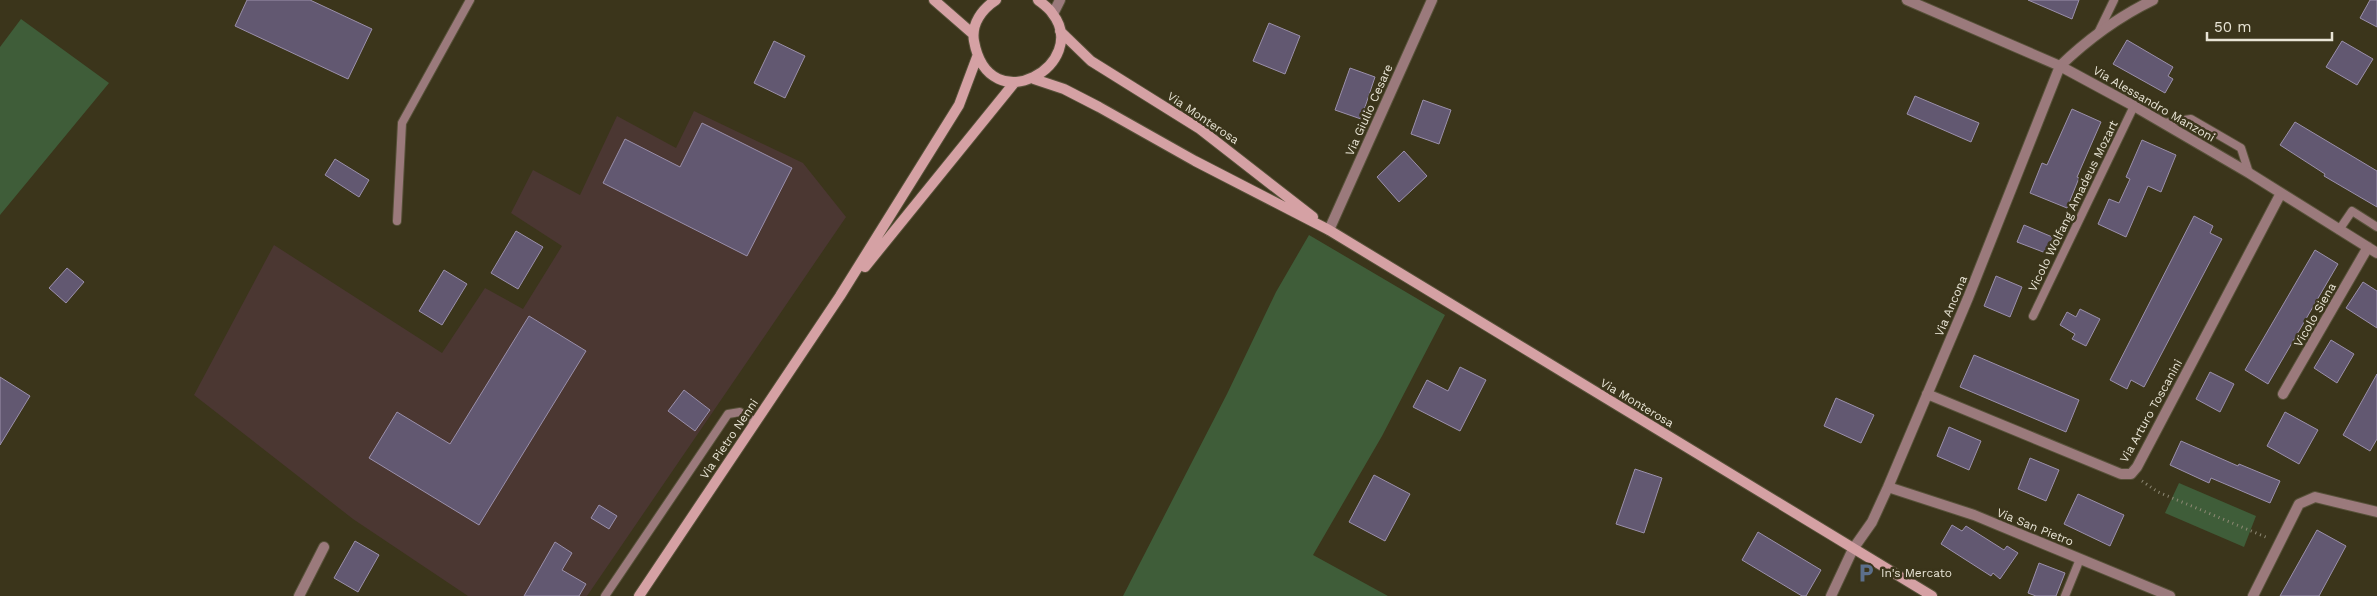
<svg xmlns="http://www.w3.org/2000/svg" width="2377" height="596" font-family="'Work Sans',sans-serif">
<rect width="100%" height="100%" fill="#3b351b"/>
<!-- industrial -->
<path fill="#4b3732" d="M694 111 803 163 846 217 587 596H468L353 519 194 395 274 245 442 353 485 288 523 309 562 246 511 213 533 170 580 195 617 116 676 148Z"/>
<!-- green -->
<path fill="#3f5d39" d="M21 19 109 83 0 215V47Z
M1309 235 1445 315 1382 436 1313 555 1388 596H1123L1227 394 1276 292Z
M2179 483 2256 516 2244 547 2165 513Z"/>
<!-- building -->
<path fill="#625871" stroke="#9b90ab" d="M247 0H310L372 29 348 79 235 26Z
M2028 0H2079L2072 19Z
M2370 0H2377V27L2360 18Z
M1269 23 1300 36 1285 74 1253 61Z
M2127 40 2173 67 2168 76 2173 79 2165 93 2113 64Z
M774 41 805 56 785 98 754 83Z
M2342 41 2373 59 2357 85 2326 67Z
M1350 68 1375 77 1361 119 1335 110Z
M1915 96 1979 123 1971 142 1907 114Z
M1423 100 1451 110 1439 144 1411 134Z
M2072 109 2101 122 2077 177 2079 178 2067 208 2030 193 2042 163 2047 165Z
M2295 122 2377 171V207L2324 176 2325 174 2280 145Z
M702 123 792 168 747 256 603 183 625 139 680 167Z
M2142 140 2176 155 2161 192 2148 186 2126 237 2098 224 2109 199 2119 203 2130 179 2126 177Z
M1404 151 1427 176 1399 202 1377 177Z
M335 159 369 180 359 197 325 175Z
M2194 216 2213 226 2210 233 2222 239 2144 387 2131 380 2127 389 2110 380Z
M2024 225 2057 239 2051 255 2017 242Z
M516 231 543 247 518 289 491 273Z
M2315 250 2338 264 2268 384 2245 370Z
M67 268 84 282 66 303 49 288Z
M444 270 467 284 442 325 419 311Z
M1996 276 2022 287 2010 317 1984 306Z
M2363 282 2377 291V328L2346 308Z
M2080 309 2100 319 2086 346 2072 339 2075 334 2060 325 2067 312 2076 317Z
M529 316 586 351 479 525 369 458 397 412 450 444Z
M2331 340 2354 354 2337 383 2314 368Z
M1974 355 2079 400 2066 432 1960 387Z
M1460 367 1486 380 1460 431 1413 407 1427 380 1448 391Z
M2210 372 2234 384 2220 412 2196 399Z
M2377 374V439L2370 451 2343 435Z
M0 377 30 396 0 445Z
M684 390 710 410 695 431 668 411Z
M1836 398 1874 415 1861 443 1824 426Z
M2285 412 2318 430 2299 464 2267 446Z
M1949 427 1981 441 1969 470 1937 456Z
M2181 441 2238 466 2239 464 2280 481 2270 503 2211 478 2209 483 2170 465Z
M2030 458 2059 470 2046 501 2018 489Z
M1635 469 1662 478 1644 533 1616 524Z
M1374 475 1410 494 1385 541 1349 522Z
M2078 494 2124 515 2110 546 2064 524Z
M599 505 617 516 609 529 591 518Z
M1952 525 1962 531 1966 526 2004 550 2007 546 2018 553 2000 579 1993 573 1991 576 1941 544Z
M2317 530 2346 546 2319 596H2280Z
M1758 532 1821 570 1806 596H1802L1742 560Z
M355 541 379 555 358 592 334 578Z
M555 542 572 553 562 570 586 584 579 596H524Z
M2039 563 2065 573 2056 596H2036L2028 593Z"/>
<g fill="none" stroke-linecap="round" stroke-linejoin="round">
<defs>
<path id="lane" d="M2099 31 2114 0
M2164 123 2191 119 2241 148 2249 173
M397 221 402 123 470 0
M2339 230 2352 211 2377 227
M2033 316 2134 106
M605 596 728 414 740 412 755 422
M2065 596 2080 559"/>
<path id="street" d="M1907 0 2060 66 2134 106 2249 173 2377 253
M1053 14 1060 0
M1329 230 1432 0
M1927 394 2121 474H2131L2137 467 2281 193
M2283 394 2368 247
M1888 487 1974 515 2170 596
M299 596 324 547
M1831 596 1853 549 1872 522 1888 487 1968 298 2060 66C2088 39 2118 17 2153 0
M2253 596 2299 504 2315 497 2377 512"/>
<path id="secondary" d="M934 0 973 34
M996 0C982 9 971 24 974 41 989 124 1092 63 1052 13 1049 8 1043 4 1038 0
M1060 31 1091 61 1200 129 1313 217
M1034 79 1064 89 1099 107 1195 161 1329 230 1932 596
M865 267 1015 82
M639 596 840 296 959 105 977 57"/>
</defs>
<!-- lane casing -->
<use href="#lane" stroke="#575139" stroke-width="10"/>
<!-- street casing -->
<use href="#street" stroke="#575139" stroke-width="12"/>
<!-- secondary casing -->
<use href="#secondary" stroke="#575139" stroke-width="12"/>
<!-- path -->
<path stroke="#8f8a75" stroke-width="3" stroke-dasharray="1 4" stroke-linecap="butt" d="M2142 481 2158 492 2268 538"/>
<!-- lane -->
<use href="#lane" stroke="#9b7a7c" stroke-width="8"/>
<!-- street -->
<use href="#street" stroke="#9b7a7c" stroke-width="10"/>
<!-- secondary -->
<use href="#secondary" stroke="#d5a1a4" stroke-width="10"/>
</g>
<!-- icons -->
<defs>
<symbol id="parking-bare" viewBox="-9 -9 18 18"><path d="M-3.5-5.5H1a3.5 3.5 0 0 1 0 7H-1V5.5H-3.5ZM-1-3.4V-.6H.8a1.4 1.4 0 0 0 0-2.8Z" fill="#5c6f8a" stroke="#3b351b" stroke-width="2.5" paint-order="stroke"/></symbol>
</defs>
<g fill-rule="evenodd">
<use href="#parking-bare" x="1852" y="559" width="28" height="28"/>
</g>
<g text-anchor="middle" dominant-baseline="central" stroke-width="5" stroke-linejoin="round" paint-order="stroke">
<!-- street labels -->
<g font-size="12" fill="#e8e4d5" stroke="#3b351b">
<text transform="translate(2154 104) rotate(30)">Via Alessandro Manzoni</text>
<text transform="translate(1369 110) rotate(-66)">Via Giulio Cesare</text>
<text transform="translate(1203 118) rotate(34)">Via Monterosa</text>
<text transform="translate(2073 206) rotate(-64)">Vicolo Wolfang Amadeus Mozart</text>
<text transform="translate(1951 306) rotate(-67)">Via Ancona</text>
<text transform="translate(2315 315) rotate(-60)">Vicolo Siena</text>
<text transform="translate(1637 403) rotate(31)">Via Monterosa</text>
<text transform="translate(2151 411) rotate(-61)">Via Arturo Toscanini</text>
<text transform="translate(729 439) rotate(-56)">Via Pietro Nenni</text>
<text transform="translate(2035 527) rotate(22)">Via San Pietro</text>
</g>
<!-- poi labels -->
<g font-size="12" fill="#e8e4d5" stroke="#3b351b" text-anchor="start">
<text x="1881" y="573">In's Mercato</text>
</g>
</g>
<!-- scale -->
<path d="M2207 32v8h125v-8" fill="none" stroke="#e8e4d5" stroke-width="2.5"/>
<text x="2214" y="32" font-size="15" fill="#e8e4d5" stroke="#3b351b" stroke-width="4" paint-order="stroke">50 m</text>
</svg>
